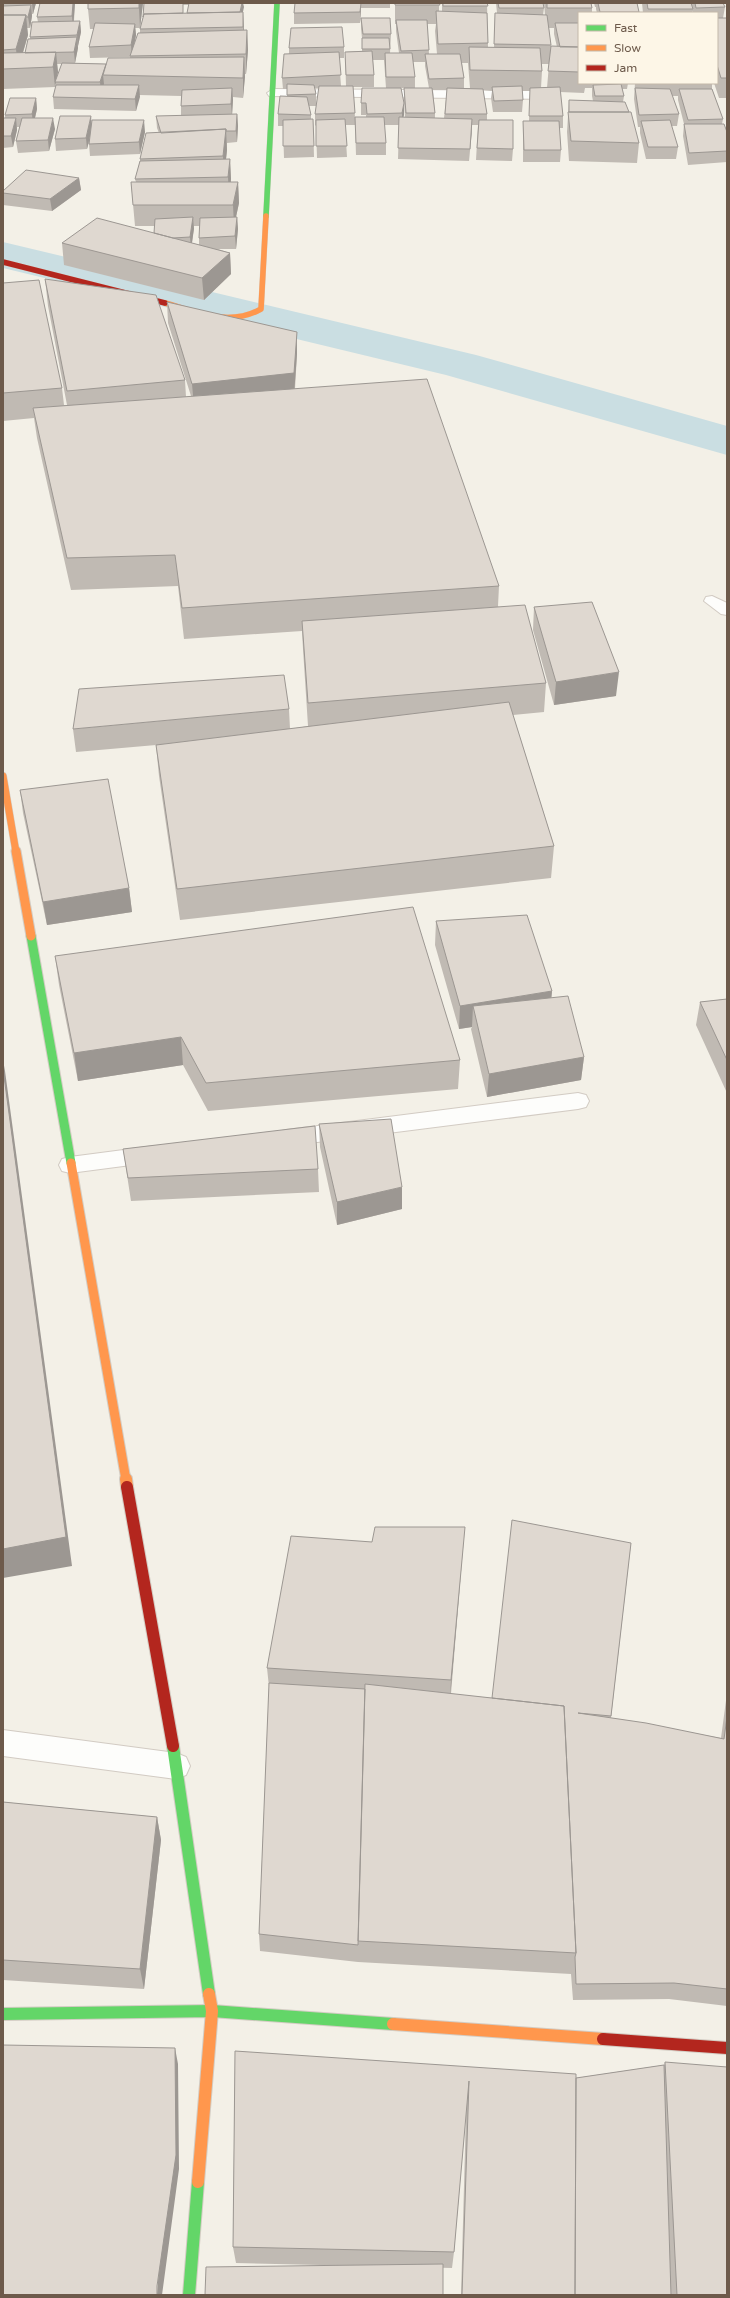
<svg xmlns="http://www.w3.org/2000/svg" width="730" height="2298" font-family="'Varela Round',sans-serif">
<rect width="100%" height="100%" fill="#f3f0e7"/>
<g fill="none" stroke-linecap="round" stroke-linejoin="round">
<!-- canal -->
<path fill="#cadee2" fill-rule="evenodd" d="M3 242 476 355 727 426V455L446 375 3 268Z"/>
<defs>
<path id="lane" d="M712 596 727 603V615L721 614 704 601 706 597Z
M578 1093 586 1095 589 1101 586 1107 578 1109 286 1146 278 1144 275 1138 278 1132 286 1130Z
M154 1146 162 1148 165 1154 162 1160 154 1162 70 1173 62 1171 59 1165 62 1159 70 1157Z"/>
<path id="street" d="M273 89 554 91 560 95 554 99 269 96 267 93Z
M3 1730 176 1753 186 1757 190 1766 186 1775 176 1779 3 1756Z"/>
<path id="fast-far2" d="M266 216 277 3"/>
<path id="fast-far1" d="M31 936 71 1163"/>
<path id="fast" d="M173 1746 209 1994
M3 2014 212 2011 393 2024
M189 2295 198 2182"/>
<path id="slow-far3" d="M165 303C197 312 229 327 261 309L266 216"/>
<path id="slow-far2" d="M3 776 16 852"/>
<path id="slow-far1" d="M16 851 31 936
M71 1163 126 1480"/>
<path id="slow" d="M126 1479 127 1487
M393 2024 603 2039
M198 2182 212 2011 209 1994"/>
<path id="jam-far1" d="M3 262 165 303"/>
<path id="jam" d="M127 1487 173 1746
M603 2039 727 2048"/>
</defs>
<!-- lane casing -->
<use href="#lane" stroke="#d2cbc3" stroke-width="2"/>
<!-- street casing -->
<use href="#street" stroke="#d2cbc3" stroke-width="2"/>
<!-- fast-far2 casing -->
<use href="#fast-far2" stroke="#d3ccc3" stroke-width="6"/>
<!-- fast-far1 casing -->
<use href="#fast-far1" stroke="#d3ccc3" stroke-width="11"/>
<!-- fast casing -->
<use href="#fast" stroke="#d3ccc3" stroke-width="14"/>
<!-- slow-far3 casing -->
<use href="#slow-far3" stroke="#d3ccc3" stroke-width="6"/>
<!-- slow-far2 casing -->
<use href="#slow-far2" stroke="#d3ccc3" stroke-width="8"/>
<!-- slow-far1 casing -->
<use href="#slow-far1" stroke="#d3ccc3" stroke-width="11"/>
<!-- slow casing -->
<use href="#slow" stroke="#d3ccc3" stroke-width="14"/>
<!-- jam-far1 casing -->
<use href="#jam-far1" stroke="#d3ccc3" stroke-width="6"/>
<!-- jam casing -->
<use href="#jam" stroke="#d3ccc3" stroke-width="14"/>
<!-- lane -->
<use href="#lane" fill="#fdfdfb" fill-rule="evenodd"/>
<!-- street -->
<use href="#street" fill="#fdfdfb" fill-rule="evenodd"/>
<!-- fast-far2 -->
<use href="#fast-far2" stroke="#63d668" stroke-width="5.5"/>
<!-- fast-far1 -->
<use href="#fast-far1" stroke="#63d668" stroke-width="9"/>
<!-- fast -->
<use href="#fast" stroke="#63d668" stroke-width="12"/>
<!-- slow-far3 -->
<use href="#slow-far3" stroke="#ff974d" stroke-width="5.5"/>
<!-- slow-far2 -->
<use href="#slow-far2" stroke="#ff974d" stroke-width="7"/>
<!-- slow-far1 -->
<use href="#slow-far1" stroke="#ff974d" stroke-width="9"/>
<!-- slow -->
<use href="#slow" stroke="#ff974d" stroke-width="12"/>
<!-- jam-far1 -->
<use href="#jam-far1" stroke="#b3261e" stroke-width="5.5"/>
<!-- jam -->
<use href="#jam" stroke="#b3261e" stroke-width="12"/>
</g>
<!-- wall -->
<path fill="#c0bab3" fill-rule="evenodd" d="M3 3H36L33 14H32V16L30 28H27L28 35 23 53H25L30 39V37L38 22 37 17 75 3 74 21H80L81 32 78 46V48L75 63 106 64 130 58V57L90 58 89 47 94 29H90L88 9V3H143L140 28H135L136 35 134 46 140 33V29L143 17 144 3H243V12L244 30H247L248 50 246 74H245L243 98 233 97 232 114H237L238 126 237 142 227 143V150L226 159H230L231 182H238L239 203 236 217H237L238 229 236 249H218L230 253 231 274 204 300 64 265 62 243 154 233 155 226H135L131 182H136L135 179 140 161V159L159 133 157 128 156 116H181V96L139 95 136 111 54 109 53 97 56 85V83L55 87 3 89ZM183 5H189L187 13H183ZM57 64H62L56 80 58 72ZM194 226H200L199 238V245L192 243Z
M295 3H390V8H361L360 23 294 24V13L295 6Z
M395 3H439V12H442V3H487L488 47H494L495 13H497L496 3H543L544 8 543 15H545L544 3H591L592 8V13H579V83H628L627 89H622L624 96 623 102 639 143 637 163 569 161 567 132 569 100 593 101 592 96V88H585L584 93 560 92 563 116V128H559L561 150 560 162H523V121H529L530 91H522L523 100 522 112H493L491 98 492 91 483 90 487 114V120L513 149 512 161 476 160 478 125H472L469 161 398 159 399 125H384L386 143V155H356L355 125H345L347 157 317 158 316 125 315 126V114L319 88H315L316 94V106H309L311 115V119H313L314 157 284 158 283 126H278V114L287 96V89H283L282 78 289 53V48L344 47V58H339L341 86H346L345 52 362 51V38L361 29V18L391 34 390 53H399L396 31V24H395ZM427 24H436L435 31 437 54H429ZM549 28H554V34L557 47 551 46ZM373 60H384L386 88 361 103V115H366V117H355L353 87H374V75ZM413 62H425V66L429 88H415V77ZM462 63H468L470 88H464V78ZM542 64H549L547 88H541L542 71ZM401 88H404V100L405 117H403L404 103ZM433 90H447L444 118H435V113Z
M594 3H637L639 13H597L596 9V7H595Z
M642 3H723L725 7 723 18H727V98H719L714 83H717V13H693V11L692 13H643Z
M635 83H712V89L723 119 722 124 727 132V162L688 165 683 136 684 124 678 100V96H672L679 114 677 126H671L678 147 676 159H646L640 133V127H638L634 99Z
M36 98 37 109 35 118 55 129 49 151 18 153 16 141 20 127H17V130L13 147 3 148V118H5V115Z
M92 123 145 132 140 154 90 156 89 144 90 139 87 149 56 151 55 139Z
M79 178 81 190 52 211 3 205V191Z
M45 279 185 380 186 397 191 396 168 323 167 302 297 354 295 389 499 586 498 606 546 683 544 712 513 715 554 846 551 878 180 920 159 776 156 745 76 752 73 729 289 709 290 729 308 726 303 649 302 631 184 639 178 586 71 590 37 438 34 418 3 421V283L62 388 64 405H67L48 306Z
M534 607 616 696 554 705 533 630Z
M20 790 129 888 132 912 47 925 23 813Z
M436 921 552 991 551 998 584 1057 581 1080 487 1097 471 1029 472 1027 459 1029 435 945Z
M55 956 460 1060 458 1089 208 1111 183 1065 78 1081 59 985Z
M727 999V1093L696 1025 700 1002Z
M319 1124 402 1209 337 1225 320 1147Z
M123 1149 318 1169 319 1192 131 1201Z
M372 1542 463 1548 451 1694 492 1698 631 1543 611 1718 721 1738 727 1693V2006L669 1999 573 2000 571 1974 358 1962 260 1951 259 1934 269 1687 267 1668Z
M3 1802 157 1817 161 1840 144 1989 3 1980Z
M235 2051 576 2078 664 2065 665 2062 727 2295H461L466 2113 454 2252 452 2268 236 2263 233 2247Z"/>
<!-- shaded-wall -->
<path fill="#9c9792" d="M32 3H36L33 14Z
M73 3H75L73 28 72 16Z
M139 3H143L140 28 139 8Z
M242 3H243L244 7 240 26V15Z
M361 3V9L360 23V12Z
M31 5 32 16 30 28 28 17Z
M243 12 244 32V46L243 27Z
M26 15 28 35 18 69 16 49Z
M80 21 81 32 78 46 77 35Z
M135 24 136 35 132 57 131 45Z
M247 30 248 50 246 74V54Z
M77 37 78 48 75 63 74 52Z
M56 52 58 72 55 87 53 67Z
M244 57 245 77 243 98V78Z
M106 64 103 75 104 84 101 93 100 82Z
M139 85 140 97 136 111 135 99Z
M232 88 233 100 232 116 231 104Z
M36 98 37 109 33 126 32 114Z
M404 103V115L402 125V113Z
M237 114 238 126 237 142 236 131Z
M91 116 92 128 87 149 86 138Z
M16 118 17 130 13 147 11 136Z
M53 118 55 129 49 151 48 140Z
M472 119V130L469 161 470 149Z
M144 120 145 132 140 154 139 142Z
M226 129 227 150 224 177 223 156Z
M230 159 231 179 229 198 228 177Z
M79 178 81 190 52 211 50 199Z
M238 182 239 203 234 226 233 205Z
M193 217 194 229 191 249 190 237Z
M237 217 238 229 236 249 235 236Z
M230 253 231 274 204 300 202 278Z
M297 332V354L294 395 194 406 192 384Z
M619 672 616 696 554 705 556 682Z
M129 888 132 912 47 925 43 902Z
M552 991 550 1014 473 1006 472 1027 459 1029 460 1006Z
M181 1037 183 1065 78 1081 74 1053Z
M584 1057 581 1080 487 1097 489 1074Z
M3 1060 5 1071 72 1566 3 1578Z
M402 1187V1209L337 1225V1202Z
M465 1527 463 1548 450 1699 451 1680Z
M157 1817 161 1840 144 1989 140 1969Z
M175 2048 178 2064 179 2169 162 2295H157Z"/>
<!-- building -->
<path fill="#dfd8d0" stroke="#9c9792" d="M40 3H73L72 16 37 17Z
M88 3H139V8L88 9Z
M144 3H183V13L144 14 143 17Z
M189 3H242L240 12 187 13Z
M295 3H361L360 12 294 13Z
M395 3H439L440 5H395Z
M443 3H487L488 6H443Z
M498 3H543L544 8H499Z
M547 3H591L592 8H547Z
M598 3H637L639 12H600Z
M647 3H691L693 9H648Z
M695 3H723L725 7 696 8Z
M31 5 28 17H26V15H3V6Z
M436 11 487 13 488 43 438 44Z
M243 12V27L140 29 144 14Z
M495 13 547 15 551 45 494 44Z
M3 15H26L16 49 3 50Z
M361 18H390L391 34H363Z
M717 18H727V78H721L717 65Z
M396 20H427L429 50 401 51Z
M80 21 77 35 30 37 32 22Z
M95 23 135 24 131 45 89 47Z
M555 23H579V47H560Z
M342 27 344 47 289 48 291 28Z
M247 30 246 54 130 56 138 33Z
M77 37 74 52 25 53 28 39Z
M362 38H389L390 49H362Z
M551 46 579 47V72L548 71Z
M469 47 540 48 542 71 470 70Z
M372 51 374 75H346L345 52Z
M56 52 53 67 3 69V53Z
M339 52 341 75 282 78 284 54Z
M385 53H412L415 77H386Z
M425 54H460L464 78 429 79Z
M244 57 243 78 103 75 108 58Z
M62 63 106 64 100 82H55Z
M287 84 314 85 316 94 287 95Z
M621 84 624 96H595L593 85Z
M56 85H139L135 99 53 97Z
M319 86H353L355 113 315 114Z
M522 86 523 100 494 101 492 87Z
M560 87 563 116H529L530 88Z
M232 88 231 104 181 106 182 90Z
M362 88H401L404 103 402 113 367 114 366 103H361Z
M404 88H432L435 113H406Z
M447 88 483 89 487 114H445Z
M635 88 670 89 679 114 639 115Z
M679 89H712L723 119 688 120Z
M280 96 307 97 311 115 278 114Z
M10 98H36L32 114 5 115Z
M569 100 625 102 629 112H569Z
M568 112H631L639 143 571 141Z
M237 114 236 131H226V129L161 133 156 116Z
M60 116H91L86 138 55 139Z
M355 117H384L386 143H356Z
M399 117 472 119 470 149 398 148Z
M3 118H16L11 136H3Z
M22 118H53L48 140 16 141Z
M313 119 314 146H283V120Z
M345 119 347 146H316V120Z
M92 120H144L139 142 89 144Z
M479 120H513V149L477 148Z
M670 120 678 147H648L641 121Z
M523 121H559L561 150H524Z
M684 124H724L727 132V151L689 153Z
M226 129 223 156 140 159 146 133Z
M230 159 228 177 135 179 140 161Z
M26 170 79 178 50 199 3 193V191Z
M131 182H238L233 205H133Z
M193 217 190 237 173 238 154 233 155 219Z
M237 217 235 236 199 238 200 218Z
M97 218 230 253 202 278 62 243Z
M45 279 156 295 185 380 67 391Z
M39 280 62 388 3 393V283Z
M167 302 297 332 294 373 192 384Z
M427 379 499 586 182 608 175 555 67 558 33 408Z
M592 602 619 672 556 682 534 607Z
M525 605 546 683 308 703 302 621Z
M284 675 289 709 73 729 79 689Z
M509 702 554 846 177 889 156 745Z
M108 779 129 888 43 902 20 790Z
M413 907 460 1060 206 1083 181 1037 74 1053 55 956Z
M527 915 552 991 460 1006 436 921Z
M568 996 584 1057 489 1074 473 1006Z
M727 999V1060L700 1002Z
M3 1069 66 1537 3 1549Z
M391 1119 402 1187 337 1202 319 1124Z
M315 1126 318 1169 128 1178 123 1149Z
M512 1520 631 1543 611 1716 578 1713 646 1723 724 1739 727 1717V1989L674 1983 576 1984 575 1957 576 1953 564 1706 492 1698Z
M375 1527H465L451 1680 267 1668 291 1536 372 1542Z
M269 1683 365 1689 358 1945 259 1934Z
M365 1684 564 1706 576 1953 358 1941Z
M3 1802 157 1817 140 1969 3 1960Z
M3 2045 175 2048 176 2155 157 2286V2295H3Z
M235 2051 576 2074 575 2295H462L469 2081 454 2252 233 2247Z
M665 2062 727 2067V2295H677Z
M664 2065 671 2295H575L576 2078Z
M443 2264V2295H205L206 2267Z"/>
<!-- border -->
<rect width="730" height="2298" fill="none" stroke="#6d5a4b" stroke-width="8"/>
<!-- legend -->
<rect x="578" y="12" width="140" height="72" fill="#fdf6e7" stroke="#c3b8a9"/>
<rect x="586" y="25" width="20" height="6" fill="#63d668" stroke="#c3b8a9"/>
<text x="614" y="32" font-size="12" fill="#6d5a4b">Fast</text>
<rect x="586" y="45" width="20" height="6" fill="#ff974d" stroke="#c3b8a9"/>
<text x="614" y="52" font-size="12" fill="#6d5a4b">Slow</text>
<rect x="586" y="65" width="20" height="6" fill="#b3261e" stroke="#c3b8a9"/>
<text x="614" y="72" font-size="12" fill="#6d5a4b">Jam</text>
</svg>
